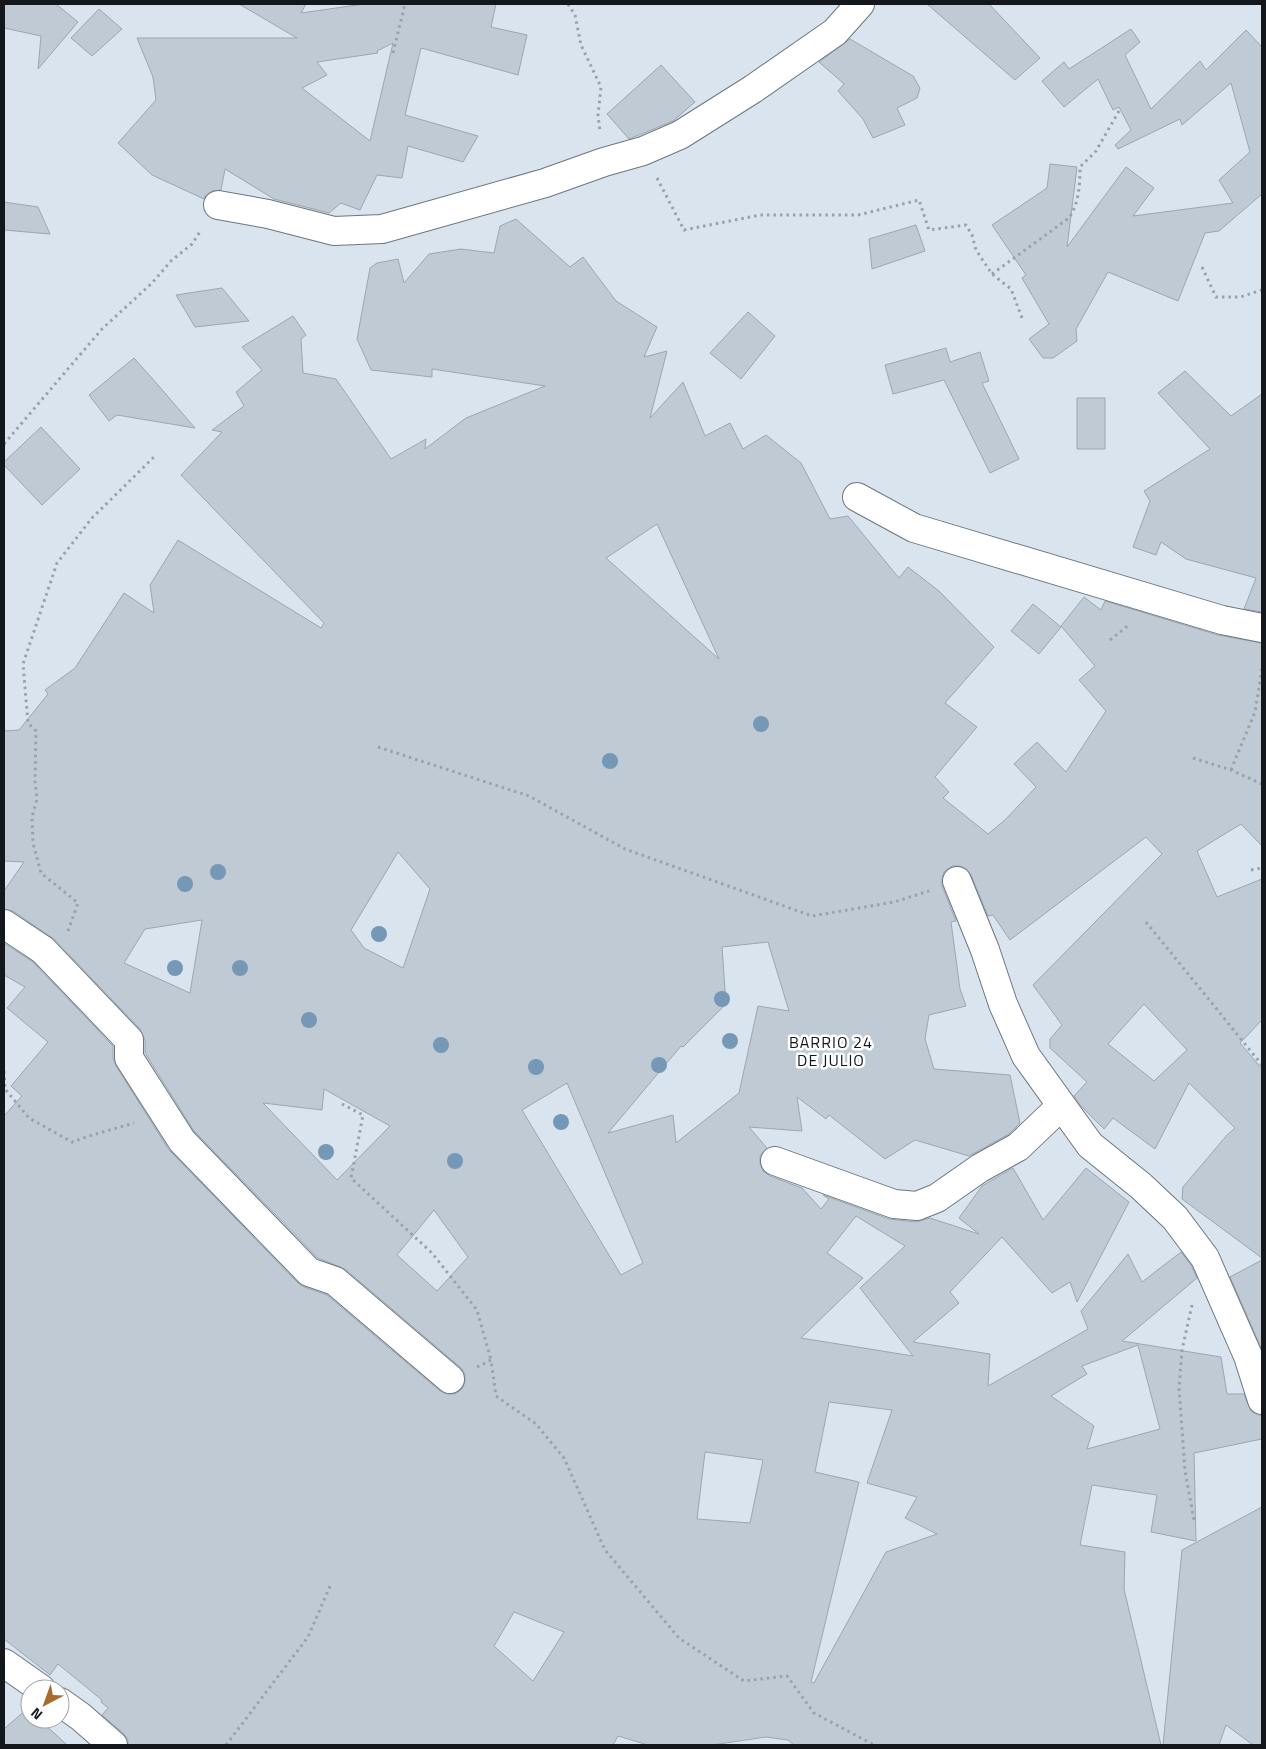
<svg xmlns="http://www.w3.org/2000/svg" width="1266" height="1749" font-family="'Titillium Web',sans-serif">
<rect width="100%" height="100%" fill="#d9e4ef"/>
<!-- building -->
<path fill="#bfcad5" stroke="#9ba6b0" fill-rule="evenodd" d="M4 4H56L78 22 38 69 41 36 4 28Z
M239 4H306L301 13 364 4H496L491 27 527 35 518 75 421 48 405 115 478 136 463 162 408 146 402 178 377 175 360 210 341 203 329 213 274 199 225 169 221 190 212 191 206 195 204 199 152 175 118 143 156 100 153 77 137 38H297ZM393 43 370 141 302 88 327 75 317 62 378 53 377 51Z
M927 4H989L1040 58 1015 80Z
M99 9 122 29 92 56 71 38Z
M1131 29 1140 42 1125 55 1151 109 1200 61 1206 70 1246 30 1262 47V194L1219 231 1205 233 1178 301 1108 272 1076 329 1077 341 1053 358H1043L1029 339 1049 324 1022 278 1026 275 992 225 1047 188 1050 164 1077 167 1067 247 1126 167 1154 188 1133 216 1233 203 1219 180 1250 152 1231 83 1182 125 1180 119 1118 149 1115 145 1131 130 1119 107 1113 110 1098 79 1064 107 1042 81 1064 62 1069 69Z
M850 39 913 76 920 88 917 98 897 108 905 125 873 138 863 119 838 91 844 84 819 62Z
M661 65 695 102 673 121 629 139 607 114Z
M4 202 38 207 50 234 4 230Z
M516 219 570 267 583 257 616 301 657 327 644 357 667 351 650 418 683 382 705 436 730 423 743 449 766 435 801 463 830 519 848 516 899 578 908 567 939 591 994 647 945 703 977 727 935 777 949 792 943 798 988 834 1005 820 1036 787 1014 764 1037 742 1066 772 1106 711 1079 680 1095 666 1061 626 1084 597 1101 610 1105 601 1218 635 1262 643V846L1241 824 1197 851 1217 897 1262 879V1020L1240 1043 1262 1069V1258L1182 1199 1183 1187 1227 1135 1235 1128 1189 1083 1155 1149 1113 1118 1104 1129 1080 1105 1074 1096 1087 1082 1050 1048V1039L1062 1025 1033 985 1162 854 1146 837 1010 940 993 915 988 916 971 875 967 869 960 866H952L944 872 942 878V886L956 921 951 922 960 989 966 1006 929 1015 925 1039 934 1069 1010 1075 1020 1123 1009 1134 969 1156 915 1140 885 1159 829 1115 826 1119 797 1097 802 1131 749 1127 767 1148 760 1156V1164L763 1171 770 1176 802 1188 821 1209 829 1199 823 1195 889 1219 916 1222 930 1218 979 1234 959 1218 982 1186 1013 1168 1043 1220 1086 1168 1129 1202 1077 1302 1070 1282 1052 1293 1002 1237 950 1292 959 1303 913 1342 990 1354 988 1386 1088 1329 1081 1311 1128 1254 1142 1282 1181 1252 1191 1265 1197 1278 1122 1341 1221 1357 1227 1394H1244L1251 1411 1258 1415H1262V1439L1194 1453 1196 1541 1151 1532 1157 1495 1092 1485 1080 1545 1125 1552 1124 1589 1161 1745H794L788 1740 766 1737 712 1745H648L618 1736 613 1745H128V1740L124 1734 102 1715 108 1708 101 1702 102 1700 58 1664 50 1675 4 1639V1116L22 1096 11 1086 48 1042 7 1008 25 987 4 975V943L33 962 113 1046V1058L116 1066 169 1150 298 1283 304 1287 327 1295 440 1391 447 1394H455L462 1389 465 1382V1374L460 1367 345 1269 318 1258 194 1131 145 1053V1040L140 1029 54 939 13 911 4 909V891L24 862 4 861V731L19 730 48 694 45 690 75 668 124 593 154 613 150 585 178 540 321 628 324 623 181 475 222 432 212 430 244 406 236 392 262 370 242 347 293 316 306 335 301 339 303 373 336 379 391 459 426 439 425 449 466 418 545 386 432 369V377L371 370 357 339 370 268 377 263 398 259 404 283 429 254 461 249 494 253 500 226ZM657 524 719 659 606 558ZM398 852 430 889 403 968 364 948 351 930ZM202 920 190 993 124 963 145 929ZM768 942 789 1011 758 1006 739 1093 676 1143 673 1115 608 1133 681 1046 683 1047 726 1004 722 947ZM1144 1004 1187 1050 1154 1081 1108 1044ZM567 1083 643 1263 621 1275 522 1110ZM324 1089 390 1126 337 1180 263 1103 322 1110ZM434 1210 468 1257 437 1291 397 1255ZM856 1216 905 1246 860 1288 913 1356 801 1338 863 1278 827 1253ZM1138 1345 1160 1429 1087 1449 1094 1426 1051 1396 1087 1374 1082 1366ZM829 1402 892 1410 867 1483 917 1497 905 1518 937 1534 886 1552 814 1683 811 1682 859 1482 815 1472ZM705 1452 763 1460 750 1523 697 1519ZM514 1612 564 1632 533 1681 494 1646Z
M916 225 925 251 872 269 869 239Z
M222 288 249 321 195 327 176 295Z
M748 312 775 336 741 379 710 353Z
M946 348 950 362 980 352 989 381 982 383 1019 459 990 473 944 380 893 394 885 365Z
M134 358 158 385 195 428 117 415 109 421 89 395Z
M1185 371 1231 416 1262 394V612L1244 609 1256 578 1186 559 1161 542 1156 555 1133 547 1150 501 1144 491 1210 449 1158 393Z
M1077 398H1105V449H1077Z
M41 427 80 469 42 505 4 465V462Z
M1033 604 1061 627 1039 654 1011 631Z
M1262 1260V1350L1230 1277Z
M1262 1507V1745H1253L1226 1725 1219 1745H1163L1182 1550Z
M28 1708 30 1711V1719H39L67 1745H4V1729Z"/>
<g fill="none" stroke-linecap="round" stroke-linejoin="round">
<defs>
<path id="minor" d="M218 205 268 214 334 231 382 229 545 183 604 162 643 151 680 135 753 89 835 32 860 4
M857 497 914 528 1222 620 1262 628
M957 881 985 950 1003 1004 1026 1056 1090 1145 1141 1186 1175 1218 1205 1258 1248 1356 1262 1400
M4 924 43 950 129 1040V1058L182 1141 309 1272 335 1281 450 1379
M775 1161 894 1204 917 1206 937 1198 980 1168 1018 1147 1061 1106
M4 1663 41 1689
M60 1702 81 1717 113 1745"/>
</defs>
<!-- minor casing -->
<use href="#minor" stroke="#6d7680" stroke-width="30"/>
<!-- path -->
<path stroke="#99a2aa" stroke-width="3" stroke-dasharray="2.5 4" stroke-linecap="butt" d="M568 4 575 15 581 45 601 87 598 115 600 131
M393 53 405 4
M657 178 684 230 760 215H858L919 200 929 230 966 225 972 235 976 250 992 274 1011 289 1022 318
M1202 267 1216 297H1240L1262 290
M992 274 1069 218C1079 203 1080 185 1080 167L1096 151 1119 111
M4 444 102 329 152 283 171 261 192 244 201 230
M1110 640 1130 624
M378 747 529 796 625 849 812 916 894 902 929 891
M1193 758 1231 770 1262 784
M1231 770 1255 712 1262 669
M1251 870 1262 868
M1146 922 1262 1065
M68 931 78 903 41 873 33 843 32 817 37 799 35 782 36 731 28 723 23 664 57 563 92 518 156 455
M4 1071 5 1089 29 1118 72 1142 89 1136 134 1123
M342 1104 363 1115 351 1178 432 1253 477 1310 491 1360
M1192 1305 1182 1350 1179 1388 1185 1471 1194 1520
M477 1367 491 1360 496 1396 536 1424 564 1458 605 1550 679 1638 744 1681 787 1676 814 1713 874 1745
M226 1745 308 1637 331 1584"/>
<!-- minor -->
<use href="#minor" stroke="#fff" stroke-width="28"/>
</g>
<!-- trees -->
<g fill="#7598b6">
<circle cx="761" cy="724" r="8"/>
<circle cx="610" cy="761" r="8"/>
<circle cx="218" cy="872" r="8"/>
<circle cx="185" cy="884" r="8"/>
<circle cx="379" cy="934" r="8"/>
<circle cx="175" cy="968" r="8"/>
<circle cx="240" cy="968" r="8"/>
<circle cx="722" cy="999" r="8"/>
<circle cx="309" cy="1020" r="8"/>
<circle cx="730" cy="1041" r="8"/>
<circle cx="441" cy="1045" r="8"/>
<circle cx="659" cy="1065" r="8"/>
<circle cx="536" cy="1067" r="8"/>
<circle cx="561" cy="1122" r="8"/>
<circle cx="326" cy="1152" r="8"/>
<circle cx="455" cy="1161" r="8"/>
</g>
<g text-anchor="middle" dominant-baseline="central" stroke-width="5" stroke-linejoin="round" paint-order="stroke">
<!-- quarter labels -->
<g font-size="16" letter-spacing="1" fill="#14181c" stroke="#fff">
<text x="831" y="1042">BARRIO 24<tspan x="831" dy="18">DE JULIO</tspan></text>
</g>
</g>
<!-- border -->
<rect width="1266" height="1749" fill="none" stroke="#14181c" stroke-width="10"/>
<!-- north arrow -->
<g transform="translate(45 1704) rotate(221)"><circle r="24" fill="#ffffff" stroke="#a1a3a4"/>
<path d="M0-4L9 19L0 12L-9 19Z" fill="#a76c2d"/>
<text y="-8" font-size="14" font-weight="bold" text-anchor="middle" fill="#14181c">N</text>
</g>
</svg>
